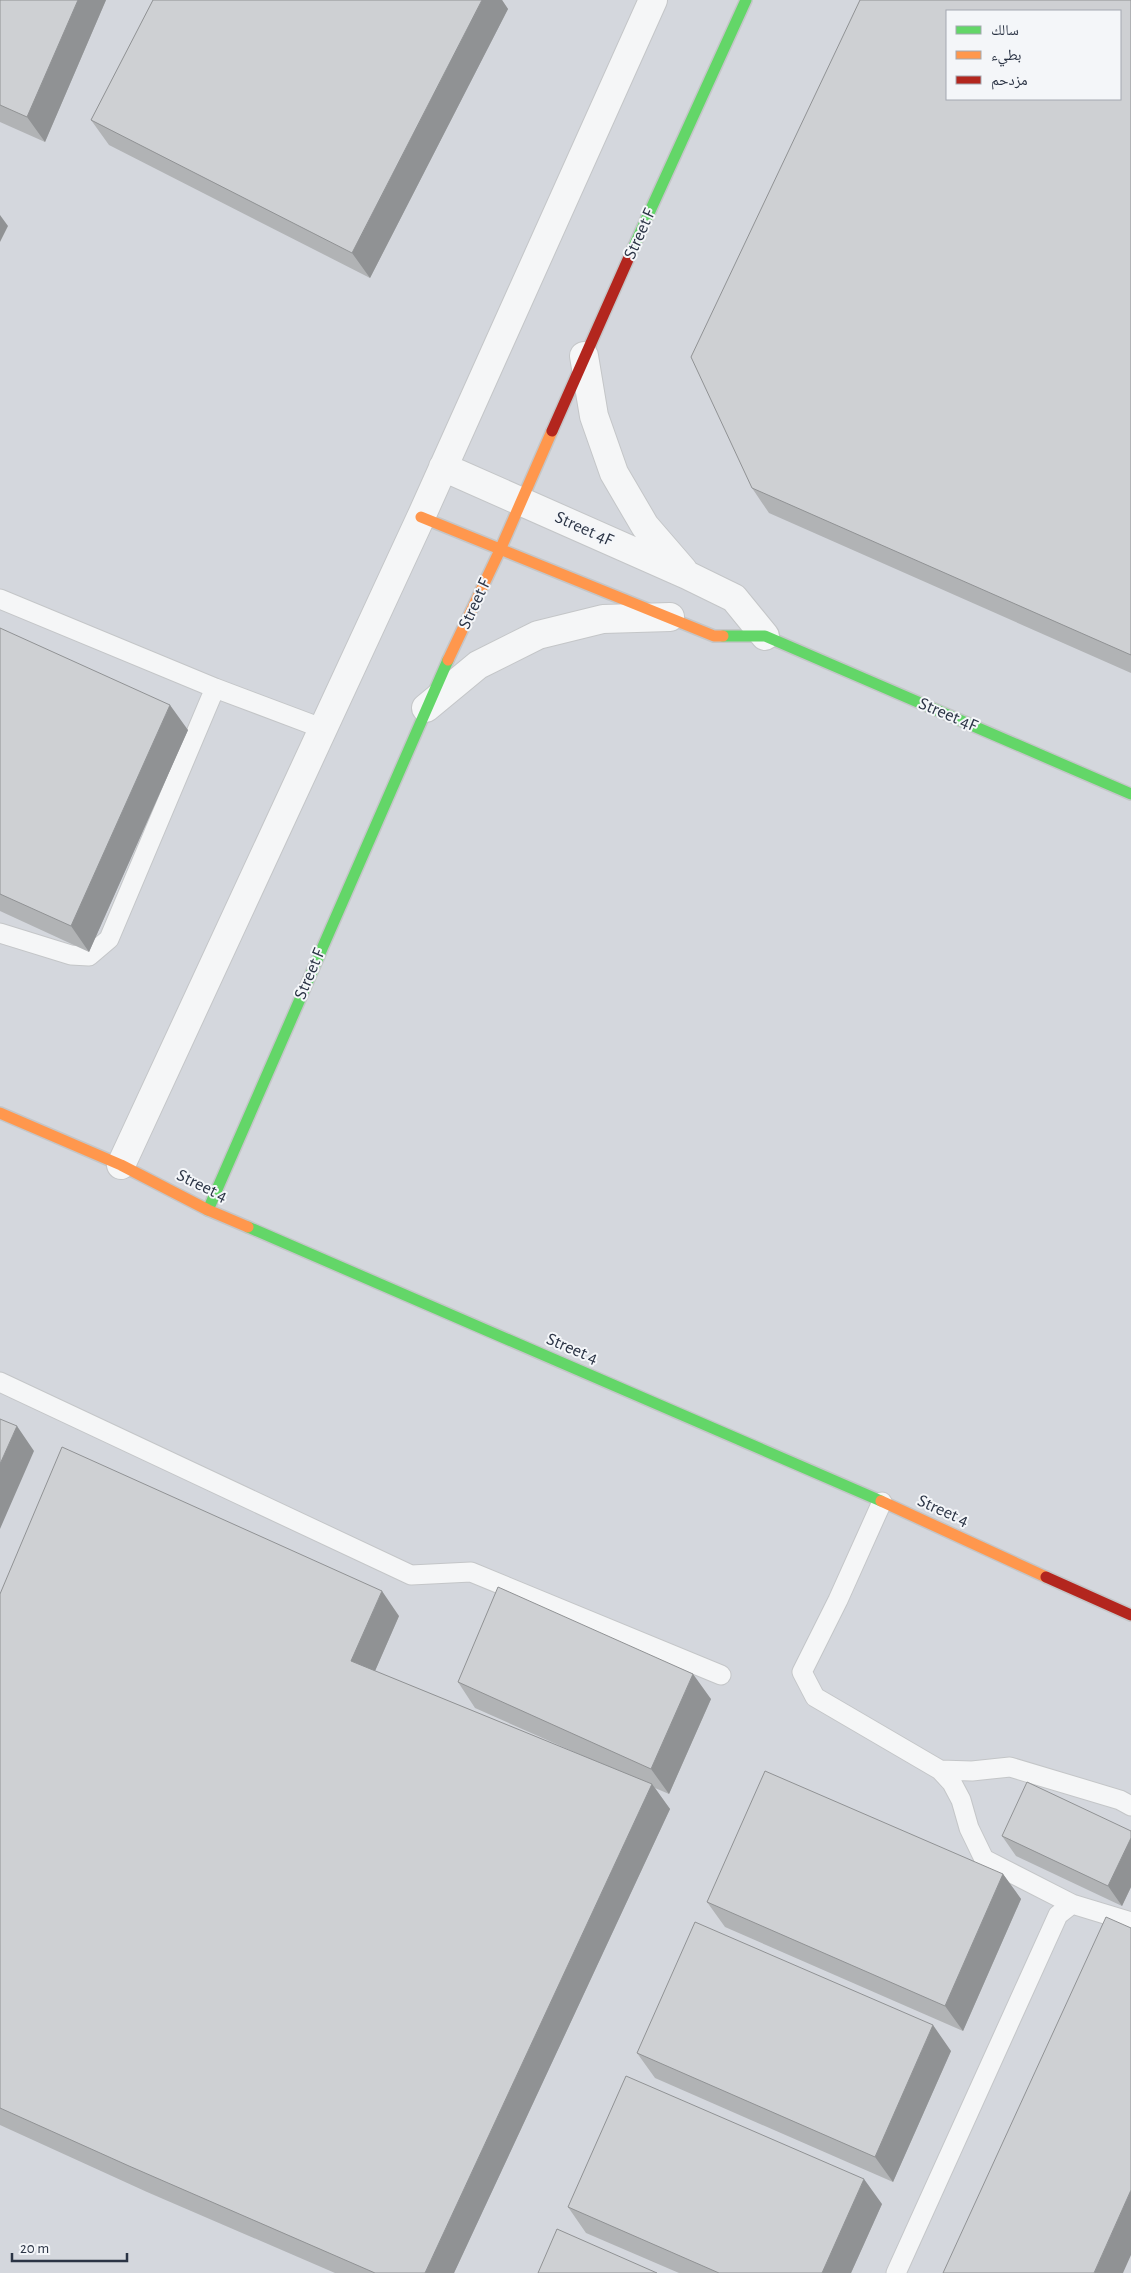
<svg xmlns="http://www.w3.org/2000/svg" width="1131" height="2273" font-family="'Alegreya Sans','Noto Naskh Arabic',sans-serif">
<rect width="100%" height="100%" fill="#e6e8ea"/>
<!-- built -->
<path fill="#d4d7dd" fill-rule="evenodd" d="M0 0H1131V2273H0ZM947 11H1120V99H947Z"/>
<g fill="none" stroke-linecap="round" stroke-linejoin="round">
<defs>
<path id="lane" d="M0 599 215 688 324 729
M0 933 71 955 89 956 109 939 215 688
M0 1382 411 1575 471 1572 721 1675
M882 1502 838 1600 802 1672 815 1697 940 1770 952 1783 961 1800 969 1828 984 1859 1072 1904 1058 1915 896 2273
M940 1770 972 1771 1010 1767 1120 1800 1131 1806
M1072 1904 1131 1922"/>
<path id="street" d="M584 356 594 416 614 473 645 526 683 570
M443 467 687 575 734 598 765 636
M426 708 478 665 538 635 603 619 670 617
M121 1165 421 517 653 0"/>
<path id="fast" d="M630 255 746 0
M723 636H765L1131 794
M208 1210 448 660
M248 1227 881 1501"/>
<path id="slow" d="M421 517 714 636H723
M448 660 500 550 552 431
M0 1113 121 1165 208 1210 248 1227
M881 1501 1046 1577"/>
<path id="jam" d="M552 431 630 255
M1046 1577 1131 1615"/>
</defs>
<!-- lane casing -->
<use href="#lane" stroke="#c4c6c8" stroke-width="21"/>
<!-- street casing -->
<use href="#street" stroke="#c4c6c8" stroke-width="30"/>
<!-- fast casing -->
<use href="#fast" stroke="#c4c6c8" stroke-width="14"/>
<!-- slow casing -->
<use href="#slow" stroke="#c4c6c8" stroke-width="14"/>
<!-- jam casing -->
<use href="#jam" stroke="#c4c6c8" stroke-width="14"/>
<!-- lane -->
<use href="#lane" stroke="#f5f6f7" stroke-width="19"/>
<!-- street -->
<use href="#street" stroke="#f5f6f7" stroke-width="28"/>
<!-- fast -->
<use href="#fast" stroke="#63d668" stroke-width="11"/>
<!-- slow -->
<use href="#slow" stroke="#ff974d" stroke-width="11"/>
<!-- jam -->
<use href="#jam" stroke="#b3261e" stroke-width="11"/>
</g>
<!-- wall -->
<path fill="#b1b3b5" d="M0 0H106L45 142 0 122Z
M153 0H502L508 9 370 278 109 145 91 120Z
M1131 0V673L769 513 752 488Z
M0 628 188 730 89 952 0 911Z
M0 1594 399 1616 375 1671 590 1759 475 1708 458 1682 711 1699 669 1794 655 1788 670 1809 454 2273H335L147 2192 0 2125Z
M1131 1831V1887L1122 1906 1016 1856 1002 1836Z
M1003 1874 1021 1899 963 2031 725 1927 707 1902Z
M951 2051 893 2182 655 2078 637 2053Z
M882 2204 851 2273H679L586 2233 568 2207Z"/>
<!-- shaded-wall -->
<path fill="#909294" d="M78 0H106L45 142 27 117Z
M482 0H502L508 9 370 278 352 253Z
M0 215 8 226 0 242Z
M170 705 188 730 89 952 71 926Z
M17 1426 34 1451 0 1529V1464Z
M382 1591 399 1616 368 1687 351 1661Z
M693 1674 711 1699 669 1794 651 1769Z
M652 1784 670 1809 454 2273H425Z
M1131 1838V1887L1122 1906 1108 1886Z
M1003 1874 1021 1899 963 2031 945 2006Z
M933 2025 951 2051 893 2182 875 2157Z
M864 2179 882 2204 851 2273H822Z
M1131 2190V2255L1123 2273H1094Z"/>
<!-- building -->
<path fill="#ced0d3" stroke="#909294" fill-rule="evenodd" d="M0 0H78L27 117 0 105Z
M153 0H482L352 253 91 120Z
M860 0H1131V655L752 488 691 357ZM947 11H1120V99H947Z
M0 628 170 705 71 926 0 894Z
M0 1419 17 1426 0 1464Z
M62 1447 382 1591 351 1661 652 1784 425 2273H375L129 2166 0 2108V1594Z
M498 1587 693 1674 651 1769 458 1682Z
M765 1771 1003 1874 945 2006 707 1902Z
M1027 1782 1131 1831V1838L1108 1886 1002 1836Z
M1106 1917 1131 1928V2190L1094 2273H943Z
M695 1922 933 2025 875 2157 637 2053Z
M626 2076 864 2179 822 2273H719L568 2207Z
M557 2229 657 2273H538Z"/>
<g text-anchor="middle" dominant-baseline="central" stroke-width="4" stroke-linejoin="round" paint-order="stroke">
<!-- street labels -->
<g font-size="18" fill="#2b3445" stroke="#f4f6f9">
<text transform="translate(640 234) rotate(-66)">Street F</text>
<text transform="translate(584 529) rotate(24)">Street 4F</text>
<text transform="translate(475 604) rotate(-65)">Street F</text>
<text transform="translate(948 715) rotate(23)">Street 4F</text>
<text transform="translate(310 974) rotate(-67)">Street F</text>
<text transform="translate(202 1186) rotate(26)">Street 4</text>
<text transform="translate(572 1349) rotate(23)">Street 4</text>
<text transform="translate(943 1511) rotate(24)">Street 4</text>
</g>
</g>
<!-- legend -->
<rect x="946" y="10" width="175" height="90" fill="#f4f6f9" stroke="#a4a8b1"/>
<rect x="956" y="26" width="25" height="8" fill="#63d668" stroke="#a4a8b1"/>
<text x="991" y="35" font-size="15" fill="#2b3445">سالك</text>
<rect x="956" y="51" width="25" height="8" fill="#ff974d" stroke="#a4a8b1"/>
<text x="991" y="60" font-size="15" fill="#2b3445">بطيء</text>
<rect x="956" y="76" width="25" height="8" fill="#b3261e" stroke="#a4a8b1"/>
<text x="991" y="85" font-size="15" fill="#2b3445">مزدحم</text>
<!-- scale -->
<path d="M12 2253v8h115v-8" fill="none" stroke="#2b3445" stroke-width="2.5"/>
<text x="20" y="2253" font-size="15" fill="#2b3445" stroke="#f4f6f9" stroke-width="4" paint-order="stroke">20 m</text>
</svg>
